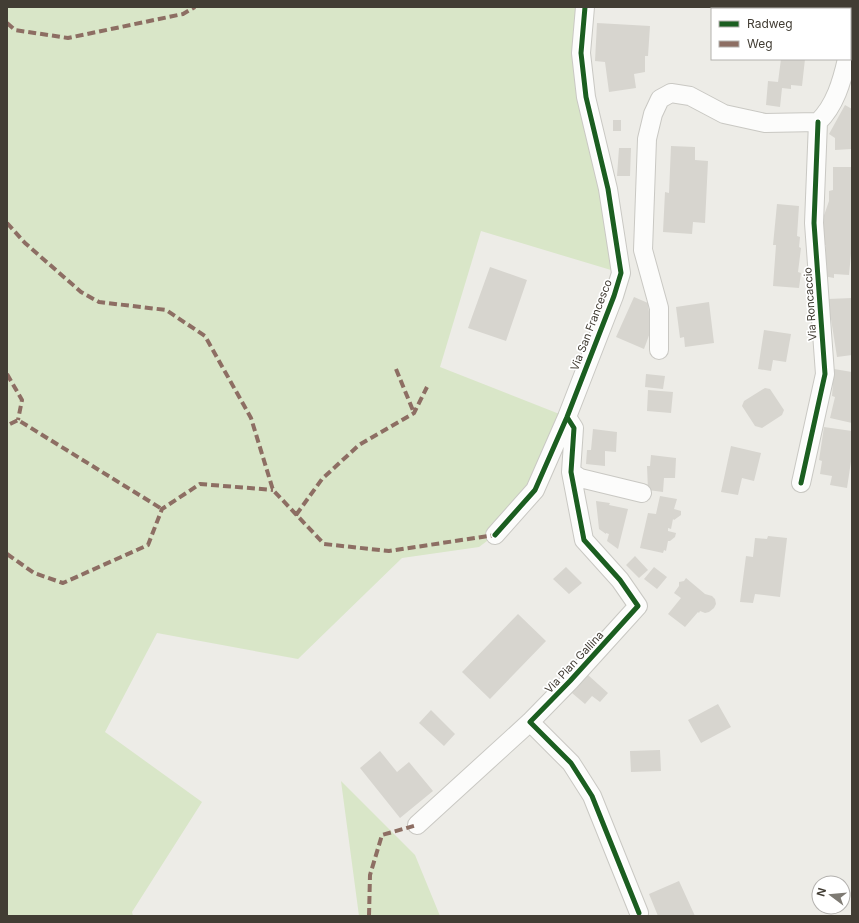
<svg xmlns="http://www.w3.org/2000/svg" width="859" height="923" font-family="Inter,sans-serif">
<rect width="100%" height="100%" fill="#edece7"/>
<!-- green -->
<path fill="#d9e6c8" d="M7 7H585L581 53 621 273 481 231 440 367 567 417 535 490 495 535 479 547 402 558 298 659 157 633 105 732 202 802 132 912 133 916H7Z
M341 781 415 855 440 916H359Z"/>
<!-- building -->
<path fill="#d7d5cf" d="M777 7H815L810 9H778Z
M597 23 650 26 648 56H645V72L634 74 636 88 609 92 605 62 595 61Z
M781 59H805L802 86 791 85V89L782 88 780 107 766 105 768 81 778 82Z
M845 105 852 109V149L835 150V138L829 134Z
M613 120H621V131H613Z
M671 146 695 147V160L708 161 705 223 693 222 692 234 663 232 665 192 669 193Z
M619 148H631L630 176H617Z
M833 167H852V243L849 275 834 274V278L823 276 826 245H822L821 224 829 201V191L833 190Z
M777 204 799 206 797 236 800 237 799 247 801 248 798 272 801 273 799 288 773 286 776 245H773Z
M490 267 527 280 506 341 468 328Z
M634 297 648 303 651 330 644 349 616 337Z
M852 298V355L837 357 831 319H829L828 299Z
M709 302 714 343 685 347 684 337 680 338 676 307Z
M764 330 791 334 786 362 773 360 771 371 758 369Z
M834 369 852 372V423L830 418 835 397 832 396Z
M646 374 665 376 663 389 645 387Z
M765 388 770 389 784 410 782 415 762 428 755 426 742 406 744 401Z
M648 390 673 392 671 413 647 411Z
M824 427 852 431V455L847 488 830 485 832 476 820 474 822 461 819 460Z
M593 429 617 432 616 452 605 451V466L586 464 587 450H591Z
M731 446 761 453 754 481 742 478 738 495 721 492Z
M651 455 676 458 675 478H664L663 492 648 490 647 466H650Z
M660 496 677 499 674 509 681 511V515L674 520 673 519 671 529 668 528V531L676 533 675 537 670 541H668L666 551 664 550 663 553 640 548 648 513 656 514Z
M596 501 610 503 609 505 628 509 618 549 607 541 609 534 606 533V534L599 529Z
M768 536 787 538 780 597 755 594 753 603 740 602 746 556 753 557 755 538 767 539Z
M635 556 648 570 639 578 626 565Z
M566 567 582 583 569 594 553 579Z
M654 567 667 577 657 589 644 579Z
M686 578 705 594 712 596 715 599 716 604 714 608 709 612 705 613 700 611 699 613 698 612 685 627 668 614 681 598 674 593 679 586V582L684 581Z
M518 614 546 641 490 699 462 672Z
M588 675 608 693 600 702 592 696 585 704 572 693Z
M718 704 731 727 701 743 688 720Z
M431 710 455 734 444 746 419 723Z
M660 750 661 771 631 772 630 751Z
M380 751 397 772 409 762 433 791 400 818 360 768Z
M679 881 695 916H658L649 894Z"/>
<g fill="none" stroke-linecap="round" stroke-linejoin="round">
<defs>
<path id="minor" d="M850 49 852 42
M659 350V308L643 250 647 139 653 114 660 99 671 93 690 96 724 114 765 123 818 122C835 106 842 81 847 59
M571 472 580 478 642 493
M801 483 825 374 814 223 818 122
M495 535 535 490 567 417 614 296 621 273 608 189 586 97 581 53 585 7
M530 722 571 763 592 796 639 913
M417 825 530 722 570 681 638 606 620 580 584 540 571 472 574 428 567 417"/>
</defs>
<!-- minor casing -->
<use href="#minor" stroke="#c9c8c3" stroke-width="20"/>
<!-- minor -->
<use href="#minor" stroke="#fcfcfb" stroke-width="18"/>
<!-- quiet -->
<path stroke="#8d6e63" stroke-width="4" stroke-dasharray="8 4" stroke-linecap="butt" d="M7 23 15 30 68 38 183 14 195 7
M7 223 25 243 81 292 99 302 166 310 205 336 251 418 273 490 324 544 389 551 495 535
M396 369 414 413
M7 374 22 400 18 420
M10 424 18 420 162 509
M296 515 322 479 359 445 414 413 427 387
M7 554 34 573 63 583 148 545 162 509 200 484 273 490
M369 916 370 875 382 835 417 825"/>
<defs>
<path id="cycleway" d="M567 417 574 428 571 472 584 540 620 580 638 606 570 681 530 722 571 763 592 796 639 913
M801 483 825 374 814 223 818 122
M495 535 535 490 567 417 614 296 621 273 608 189 586 97 581 53 585 7"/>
</defs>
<!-- cycleway casing -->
<use href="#cycleway" stroke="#fff" stroke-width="8"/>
<!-- cycleway -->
<use href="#cycleway" stroke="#1b5e20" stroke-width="5"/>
</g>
<g text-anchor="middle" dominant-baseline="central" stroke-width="3.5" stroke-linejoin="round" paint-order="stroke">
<!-- street labels -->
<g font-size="11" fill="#423d34" stroke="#fff">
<text transform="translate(810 304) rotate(-94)">Via Roncaccio</text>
<text transform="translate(591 325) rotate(-69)">Via San Francesco</text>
<text transform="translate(574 662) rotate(-47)">Via Pian Gallina</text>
</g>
</g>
<!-- border -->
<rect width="859" height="923" fill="none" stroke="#423d34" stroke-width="16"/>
<!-- legend -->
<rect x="711" y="8" width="140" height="52" fill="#ffffff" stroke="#b3b1ae"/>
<rect x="719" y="21" width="20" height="6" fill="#1b5e20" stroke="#b3b1ae"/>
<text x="747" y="28" font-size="12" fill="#423d34">Radweg</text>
<rect x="719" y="41" width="20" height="6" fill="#8d6e63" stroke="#b3b1ae"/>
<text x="747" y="48" font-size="12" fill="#423d34">Weg</text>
<!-- north arrow -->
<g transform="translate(831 895) rotate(286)"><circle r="19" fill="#ffffff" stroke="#b3b1ae"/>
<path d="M0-3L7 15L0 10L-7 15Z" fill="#7e7a73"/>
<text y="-6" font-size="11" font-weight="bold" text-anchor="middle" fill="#423d34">N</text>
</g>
</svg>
